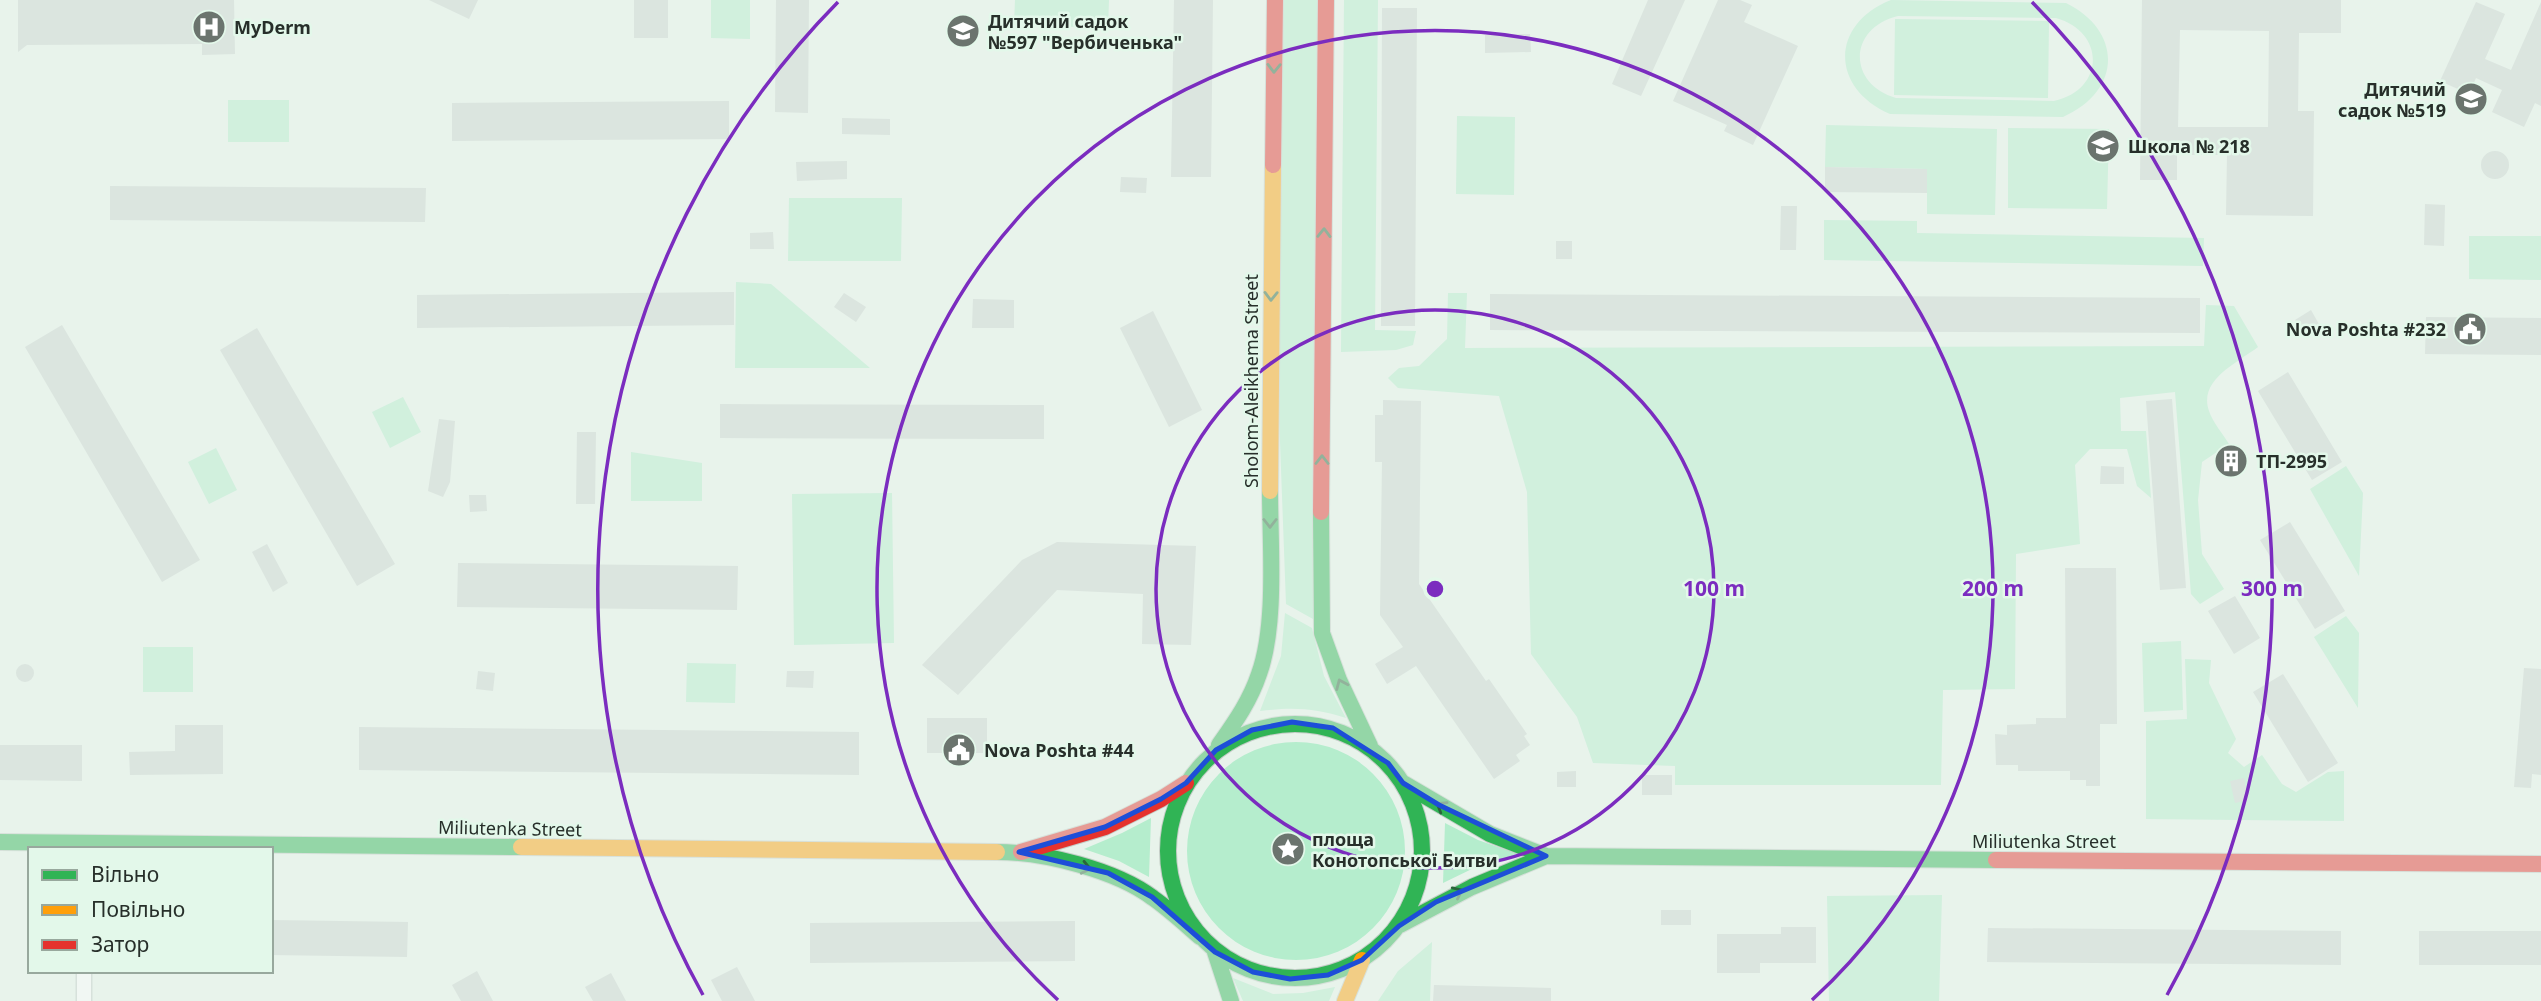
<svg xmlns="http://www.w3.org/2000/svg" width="2541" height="1001" font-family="'Noto Sans',sans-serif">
<rect width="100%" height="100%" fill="#e8f3eb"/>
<!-- green -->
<path fill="#b5edcd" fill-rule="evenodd" d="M711 0H750V39L711 38Z
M1015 0H1109L1108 28 1014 25Z
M1275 0H1326L1313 619 1286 604 1272 225Z
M1344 0H1378L1375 330 1416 331 1413 345 1396 350 1341 352Z
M1891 0 2066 3C2123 31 2122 91 2063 117L1890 114C1830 88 1830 24 1891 0ZM1898 16 2056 18C2106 32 2105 90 2054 101L1896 98C1847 84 1848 28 1898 16Z
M1895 19 2049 21 2048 98 1894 95Z
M228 100H289V142H228Z
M1457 116 1515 117 1514 195 1456 194Z
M1826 125 1997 129 1995 215 1927 214V169L1825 167Z
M2008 128 2109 129 2107 209 2008 208Z
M789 198H902L901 261H788Z
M1824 220 1917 221V233L2204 238 2203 266 1824 260Z
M2469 236H2541V280L2469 279Z
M736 282 771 284 870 368H735Z
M1448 293H1467L1465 348 2204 346 2206 305 2234 306 2258 347C2237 363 2198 380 2209 411 2213 423 2223 434 2229 444L2202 462 2198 500 2202 554 2224 589 2200 604 2191 594 2175 392 2120 398 2121 431H2146L2151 498 2137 486 2127 449H2090L2075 465 2080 544 2016 554 2015 689 1943 690 1941 785H1675V766L1593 763 1577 717 1531 654 1527 492 1499 396 1398 388 1388 378 1399 368 1419 366 1447 339Z
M403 397 421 432 390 448 372 412Z
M216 448 237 490 209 504 188 462Z
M631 452 702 463V501H631Z
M2346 466 2363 493 2359 576 2310 489Z
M892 493 894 643 794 645 792 494Z
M1285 613 1312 628 1324 676 1346 718C1315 708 1293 707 1260 711L1281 656Z
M2346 616 2359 633 2358 708 2314 637Z
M2181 641 2183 710 2144 712 2142 643Z
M143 647H193V692H143Z
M2185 659 2211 660 2209 683 2236 739 2228 753 2244 767 2262 755 2282 784 2296 792 2328 772 2344 771V821L2146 819V721L2187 719Z
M687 663 736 664 735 703 686 702Z
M1187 851a109 109 0 1 1 218 0a109 109 0 1 1-218 0Z
M1151 818 1149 877 1119 861 1084 849 1122 833Z
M1445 823 1478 840 1521 855 1476 867 1443 883Z
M1942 895 1939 1001H1829L1827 896Z
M1432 942 1430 1001H1378L1398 971Z
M1233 978 1273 994 1303 993 1335 987 1329 1001H1243Z"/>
<!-- building -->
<path fill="#ccd5d0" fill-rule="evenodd" d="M18 0H234L235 54 202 55V44L27 45 18 52Z
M429 0H478L469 19Z
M634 0H668V38H634Z
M776 0H809L808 113 775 112Z
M1174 0H1213L1211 177H1171Z
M1648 0H1685L1641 96 1612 84Z
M1718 0H1740L1752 5 1744 22 1798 46 1753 145 1724 131 1727 125 1673 101Z
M2142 0H2341V33H2299L2298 111H2314L2313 216 2226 215 2227 155H2177V180H2140ZM2180 30 2269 31 2268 127H2178Z
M2476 2 2505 14 2485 59 2511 70 2541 2V106L2535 103 2524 127 2492 112 2502 90 2476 78 2469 94 2440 81Z
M1382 8H1417L1415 326H1381Z
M1530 34 1531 52 1485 53V35Z
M729 101V139L452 141V103Z
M842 118 890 119V135L842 134Z
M2481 165a14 14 0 1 1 28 0a14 14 0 1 1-28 0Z
M847 161V179L797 181 796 162Z
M1825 167 1927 169V193L1825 192Z
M1121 177 1147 178 1146 193 1120 192Z
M110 186 426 188 425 222 110 220Z
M2425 204 2445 205 2444 246 2424 245Z
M1781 206H1797L1796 250H1780Z
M773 232 774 249H750V233Z
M1556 241H1572V259H1556Z
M734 292V325L417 328V295Z
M844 293 866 307 856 322 834 307Z
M1490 294 2200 298V333L1490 330Z
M973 299 1014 300V328H972Z
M2311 310 2320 326 2305 336 2295 320Z
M1153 311 1202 410 1169 427 1120 328Z
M2426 317 2541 318V355L2425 354Z
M62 325 200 560 162 582 25 347Z
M257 328 395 564 357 586 220 350Z
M2288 372 2342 462 2312 480 2258 391Z
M2172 399 2186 588 2160 590 2146 401Z
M1383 400 1421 401 1419 584 1486 681 1489 679 1527 734 1524 736 1530 745 1516 755 1520 761 1494 779 1416 666 1387 684 1375 664 1403 647 1380 615 1382 462H1375V415H1383Z
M720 404 1044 405V439L720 438Z
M439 419 455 421 450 482 443 497 428 491Z
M577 432H596L595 504H576Z
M2231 445 2246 466 2231 477 2216 456Z
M2101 466 2124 467V484H2100Z
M469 495H486L487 511 470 512Z
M2290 522 2345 611 2315 629 2260 540Z
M1057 542 1196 546 1191 645 1142 644 1143 594 1057 590 958 695 922 665 1022 560Z
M267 544 288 583 273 592 252 552Z
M458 563 738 566 737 610 457 607Z
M2065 568H2116L2117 724H2100V786H2086V780H2070V771H2018V765H1996L1995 734 2007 735V725L2036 724V718H2066Z
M2235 596 2260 638 2234 654 2208 611Z
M16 673a9 9 0 1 1 18 0a9 9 0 1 1-18 0Z
M2524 668 2541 669V775L2532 774 2531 788 2514 787Z
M478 671 495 673 493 691 476 689Z
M787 671H814L813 688 786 687Z
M2283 674 2338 763 2308 782 2253 692Z
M927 718H987V753H927Z
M175 725H223V774L130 775 129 752 175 751Z
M359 727 859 732V775L359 770Z
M0 745H82V781L0 780Z
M1576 771V787H1557V772Z
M1642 775H1672V795H1642Z
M2244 778 2248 800 2235 803 2230 781Z
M1661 910H1691V925H1661Z
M271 920 408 922 407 957 271 955Z
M1075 921V961L810 963V923Z
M1781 927H1816V963H1760V973H1717V934H1781Z
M1988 928 2341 931V965L1987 962Z
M2419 931H2541V965H2419Z
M737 967 755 1001H722L711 980Z
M477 971 493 1001H461L452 985Z
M611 973 626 1001H593L585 987Z
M1434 985 1551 988V1001H1433Z"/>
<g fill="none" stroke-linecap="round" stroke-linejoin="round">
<defs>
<path id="street" d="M84 1001V971"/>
<path id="fast" d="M1321 512 1322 633 1339 680 1370 746
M1168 851a127 127 0 1 1 254 0a127 127 0 1 1-254 0Z
M1219 745C1235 722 1250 701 1259 674 1277 624 1270 545 1270 491
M1403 783 1490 834 1546 856 1996 860
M0 842 521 847
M997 852C1044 852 1116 870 1153 898 1170 910 1185 924 1200 937
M1400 925 1472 887 1546 856
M1215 952 1231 1001"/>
<path id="slow" d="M1270 491 1273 165
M521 847 997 852
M1345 1001 1362 960"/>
<path id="jam" d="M1273 165 1275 0
M1321 512 1326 0
M1021 852 1105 827 1161 799 1186 783
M1996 860 2541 864"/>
</defs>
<!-- street casing -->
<use href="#street" stroke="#c4cdc7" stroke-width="17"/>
<!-- fast casing -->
<use href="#fast" stroke="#c4cdc7" stroke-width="18"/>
<!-- slow casing -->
<use href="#slow" stroke="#c4cdc7" stroke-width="18"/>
<!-- jam casing -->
<use href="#jam" stroke="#c4cdc7" stroke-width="18"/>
<!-- street -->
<use href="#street" stroke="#fcfdfc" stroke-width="14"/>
<!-- fast -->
<use href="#fast" stroke="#30b455" stroke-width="16"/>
<!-- slow -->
<use href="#slow" stroke="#ff9f0a" stroke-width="16"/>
<!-- jam -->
<use href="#jam" stroke="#e5322d" stroke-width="16"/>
</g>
<!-- one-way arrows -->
<defs><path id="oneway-chevron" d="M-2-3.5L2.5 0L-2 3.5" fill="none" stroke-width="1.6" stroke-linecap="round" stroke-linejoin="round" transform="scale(1.75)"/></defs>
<g stroke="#2b643b">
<use href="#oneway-chevron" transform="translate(1274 68) rotate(91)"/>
<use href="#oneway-chevron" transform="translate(1324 233) rotate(-89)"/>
<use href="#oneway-chevron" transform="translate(1271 296) rotate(91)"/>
<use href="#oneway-chevron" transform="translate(1322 460) rotate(-90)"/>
<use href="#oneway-chevron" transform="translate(1270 523) rotate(90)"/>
<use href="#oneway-chevron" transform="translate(1341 684) rotate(-113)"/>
<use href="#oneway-chevron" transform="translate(1441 806) rotate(-149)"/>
<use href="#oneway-chevron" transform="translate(1086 868) rotate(13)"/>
<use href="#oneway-chevron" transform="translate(1458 892) rotate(-25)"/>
</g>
<!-- marked area -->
<path d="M0 0H2541V1001H0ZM1292 722 1333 728 1388 763 1403 783 1439 805 1546 856 1436 902 1399 926 1362 960 1328 975 1290 979 1253 972 1215 952 1152 897 1108 873 1019 852 1105 827 1161 799 1186 783 1216 750 1252 730Z" fill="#e8f3eb" fill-opacity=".55" fill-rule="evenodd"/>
<path fill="none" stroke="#1d4ed8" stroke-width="5" stroke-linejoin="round" d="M1292 722 1333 728 1388 763 1403 783 1439 805 1546 856 1436 902 1399 926 1362 960 1328 975 1290 979 1253 972 1215 952 1152 897 1108 873 1019 852 1105 827 1161 799 1186 783 1216 750 1252 730Z"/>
<!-- distance rings -->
<g fill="none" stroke="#7b2cbf" stroke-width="3.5">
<circle cx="1435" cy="589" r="279"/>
<path d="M1058 1000A558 558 0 1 1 1812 1000"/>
<path d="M703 995A837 837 0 0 1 838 2M2032 2A837 837 0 0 1 2167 995"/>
</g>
<!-- icons -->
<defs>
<symbol id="hospital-disc" viewBox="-11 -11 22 22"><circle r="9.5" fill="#6b746e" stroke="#e3f8ea"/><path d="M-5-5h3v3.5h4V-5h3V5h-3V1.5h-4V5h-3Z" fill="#fff"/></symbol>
<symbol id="school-disc" viewBox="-11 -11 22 22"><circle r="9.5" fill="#6b746e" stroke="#e3f8ea"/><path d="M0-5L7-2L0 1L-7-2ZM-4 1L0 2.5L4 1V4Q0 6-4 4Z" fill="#fff"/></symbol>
<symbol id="civic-disc" viewBox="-11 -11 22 22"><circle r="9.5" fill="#6b746e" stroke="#e3f8ea"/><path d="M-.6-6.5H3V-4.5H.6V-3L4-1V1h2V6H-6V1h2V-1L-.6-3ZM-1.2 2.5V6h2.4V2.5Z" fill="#fff"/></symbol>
<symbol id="building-disc" viewBox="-11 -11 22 22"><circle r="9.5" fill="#6b746e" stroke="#e3f8ea"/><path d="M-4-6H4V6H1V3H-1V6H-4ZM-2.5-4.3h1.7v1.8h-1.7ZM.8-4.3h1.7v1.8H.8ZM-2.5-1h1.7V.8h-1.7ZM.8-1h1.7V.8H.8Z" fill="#fff"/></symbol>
<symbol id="sight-disc" viewBox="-11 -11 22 22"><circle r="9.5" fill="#6b746e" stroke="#e3f8ea"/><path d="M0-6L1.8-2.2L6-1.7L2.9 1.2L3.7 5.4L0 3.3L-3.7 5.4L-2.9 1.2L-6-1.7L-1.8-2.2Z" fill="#fff"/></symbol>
</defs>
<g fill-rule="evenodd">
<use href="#hospital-disc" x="190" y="8" width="38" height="38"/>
<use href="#school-disc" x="944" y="12" width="38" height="38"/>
<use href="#school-disc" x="2452" y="80" width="38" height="38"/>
<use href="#school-disc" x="2084" y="127" width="38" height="38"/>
<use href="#civic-disc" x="2451" y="310" width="38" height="38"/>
<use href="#building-disc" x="2212" y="442" width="38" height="38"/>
<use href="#civic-disc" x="940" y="731" width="38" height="38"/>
<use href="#sight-disc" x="1269" y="830" width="38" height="38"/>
</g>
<g text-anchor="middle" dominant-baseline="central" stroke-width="5" stroke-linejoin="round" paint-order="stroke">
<!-- poi labels -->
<g font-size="18" font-weight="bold" fill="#272f2a" stroke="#e3f8ea" text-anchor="start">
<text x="988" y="21">Дитячий садок<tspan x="988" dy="21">№597 "Вербиченька"</tspan></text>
<text x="234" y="27">MyDerm</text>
<text x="2446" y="89" text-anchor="end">Дитячий<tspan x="2446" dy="21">садок №519</tspan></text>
<text x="2128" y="146">Школа № 218</text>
<text x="2446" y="329" text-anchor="end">Nova Poshta #232</text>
<text x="2256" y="461">ТП-2995</text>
<text x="984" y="750">Nova Poshta #44</text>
<text x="1312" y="839">площа<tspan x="1312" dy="21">Конотопської Битви</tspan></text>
</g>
<!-- street labels -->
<g font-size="18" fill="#272f2a" stroke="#e3f8ea">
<text transform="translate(1251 381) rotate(-90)">Sholom-Aleikhema Street</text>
<text transform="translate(510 828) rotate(1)">Miliutenka Street</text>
<text x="2044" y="841">Miliutenka Street</text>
</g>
</g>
<circle cx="1435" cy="589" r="10" fill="#7b2cbf" stroke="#e3f8ea" stroke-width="3.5"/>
<g font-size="21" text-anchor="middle" font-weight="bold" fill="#7b2cbf" stroke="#e3f8ea" stroke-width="5" stroke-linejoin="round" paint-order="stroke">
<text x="1714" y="596">100 m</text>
<text x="1993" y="596">200 m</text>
<text x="2272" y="596">300 m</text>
</g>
<!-- legend -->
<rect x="28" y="847" width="245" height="126" fill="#e3f8ea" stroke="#98a89d" stroke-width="2"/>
<rect x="42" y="870" width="35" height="10" fill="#30b455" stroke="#98a89d" stroke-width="2"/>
<text x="91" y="882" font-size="21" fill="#272f2a">Вільно</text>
<rect x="42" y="905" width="35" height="10" fill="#ff9f0a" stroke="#98a89d" stroke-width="2"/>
<text x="91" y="917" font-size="21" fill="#272f2a">Повільно</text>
<rect x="42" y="940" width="35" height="10" fill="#e5322d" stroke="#98a89d" stroke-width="2"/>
<text x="91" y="952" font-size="21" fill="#272f2a">Затор</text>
</svg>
